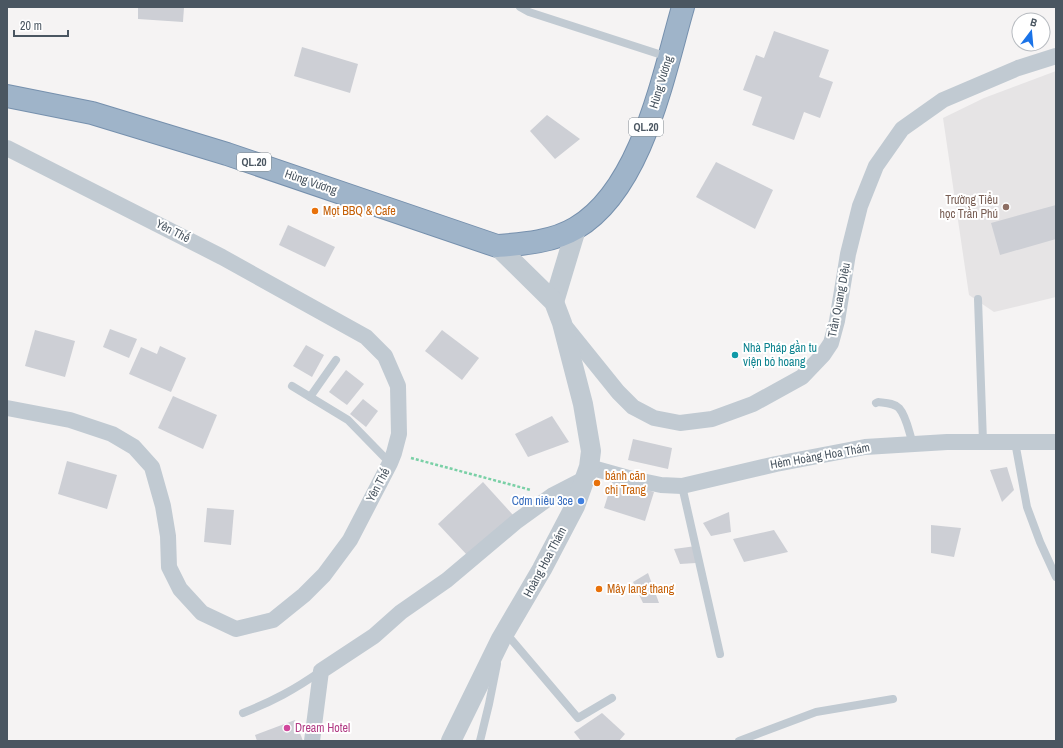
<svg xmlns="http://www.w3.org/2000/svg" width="1063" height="748" viewBox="0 0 1063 748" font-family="'Archivo Narrow',sans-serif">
<rect width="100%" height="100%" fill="#f5f3f3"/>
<!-- education -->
<polygon fill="#e6e4e5" points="1056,71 1056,297 994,312 969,295 943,118 984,98"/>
<!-- building -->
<g fill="#cdcfd5">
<polygon points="138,7 184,7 183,22 138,19"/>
<polygon points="774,31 829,50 819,77 833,82 820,118 804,112 794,140 752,125 762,97 743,90 756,55 764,58"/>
<polygon points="302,47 358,64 350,93 294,76"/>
<polygon points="547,115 580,139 555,159 530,131"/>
<polygon points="716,162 773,190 755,229 696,197"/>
<polygon points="1056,205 1056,239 1000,255 991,223"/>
<polygon points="288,225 335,247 325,267 279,245"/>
<polygon points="110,329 137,339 129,358 103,347"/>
<polygon points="35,330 75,341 65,377 25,366"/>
<polygon points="442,330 479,358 462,380 425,351"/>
<polygon points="306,345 324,355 312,377 293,366"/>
<polygon points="160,346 186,358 171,392 129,374 141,347 157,354"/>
<polygon points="346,370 364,384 347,405 329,392"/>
<polygon points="173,396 217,415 203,449 158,428"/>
<polygon points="363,399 378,411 366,427 350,414"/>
<polygon points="552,416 569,442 528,457 515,434"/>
<polygon points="633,439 672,448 668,469 628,460"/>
<polygon points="67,461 117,475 107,509 58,494"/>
<polygon points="1007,467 1014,490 1002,502 990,470"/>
<polygon points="613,479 654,492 645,521 604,508"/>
<polygon points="483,482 513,515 468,556 438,524"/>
<polygon points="207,508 234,510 231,545 204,542"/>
<polygon points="729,512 731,532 711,536 703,523"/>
<polygon points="931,525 961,528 954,557 931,553"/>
<polygon points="774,530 788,552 744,562 733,539"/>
<polygon points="696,546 696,563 680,564 674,549"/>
<polygon points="648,573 659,603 643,603 633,582"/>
<polygon points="602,713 625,734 619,741 581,741 574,732"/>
<polygon points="295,720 303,741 257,741 255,735"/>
</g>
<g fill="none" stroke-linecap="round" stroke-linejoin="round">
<!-- trunk casing -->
<g stroke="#7690ad" stroke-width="24">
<path id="trunk" d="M7,96l85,17 135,41 270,92c26,-2 56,-4 79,-18 66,-39 87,-152 107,-221"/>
</g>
<!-- path -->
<polyline stroke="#7ad0a6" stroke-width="2.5" stroke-dasharray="3 2" stroke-linecap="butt" points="411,458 531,490"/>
<!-- service -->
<g stroke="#c1cad2" stroke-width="8">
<polyline points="520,7 529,12 668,57"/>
<polyline points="978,299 983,442"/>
<polyline points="292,386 348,420 390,463"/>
<polyline points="310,397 336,360"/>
<path d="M876,403l2,-1c7,1 16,1 21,6 8,9 10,25 14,36"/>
<polyline points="1015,442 1027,507 1040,542 1056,577"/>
<polyline points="682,486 720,654"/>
<polyline points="505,632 578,718 612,698"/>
<path d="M243,713c30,-12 51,-23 78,-42"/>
<polyline points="480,741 489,704 497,664"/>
<polyline points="739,741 816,712 893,699"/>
</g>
<!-- minor -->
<g stroke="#c1cad2" stroke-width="16">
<polyline points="7,148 222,257 366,337 385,356 398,386 399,434 394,453 390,463 350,540 324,575 304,595 273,620 236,629 202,613 180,589 169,567 168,536 163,506 152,467 134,447 112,434 70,420 7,408"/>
<polyline points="564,325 618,392 633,407 654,418 680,423 712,419 753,404 802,377 823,355 831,343 837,321 848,254 860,206 876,166 902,129 943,100 1018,68 1056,56"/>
<polyline points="589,467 632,479 661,485 682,486 776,464 865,447 947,442 1056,442"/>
<polyline points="312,741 321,671 374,636 401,612 447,580 517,521 553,495 586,478"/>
</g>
<!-- tertiary -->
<g stroke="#c1cad2" stroke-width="20">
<polyline points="554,302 576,229"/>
<polyline points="451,741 501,639 542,569 575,506 589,467 591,451 583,404 562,323 554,302 497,246"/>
</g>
<!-- trunk -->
<use href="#trunk" stroke="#9fb4c9" stroke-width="22"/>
</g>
<!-- markers -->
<circle fill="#8d6e63" stroke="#fff" stroke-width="1.5" cx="1006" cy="207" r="4"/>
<g fill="#e8710a" stroke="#fff" stroke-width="1.5">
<circle cx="315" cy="211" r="4"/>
<circle cx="597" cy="483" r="4"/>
<circle cx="599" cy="589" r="4"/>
</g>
<circle fill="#0f9aa8" stroke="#fff" stroke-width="1.5" cx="735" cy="355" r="4"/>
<circle fill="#3f7fe0" stroke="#fff" stroke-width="1.5" cx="581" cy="501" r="4"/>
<circle fill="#d1479c" stroke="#fff" stroke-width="1.5" cx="287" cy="728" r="4"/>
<g text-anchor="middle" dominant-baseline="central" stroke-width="4" stroke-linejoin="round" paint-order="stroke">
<!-- shield labels -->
<g fill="#fff" stroke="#808990" stroke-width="1">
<rect x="629" y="118" width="34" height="18" rx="3"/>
<rect x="237" y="153" width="34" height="18" rx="3"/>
</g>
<g font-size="11" font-weight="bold" fill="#4a5661">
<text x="646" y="127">QL.20</text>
<text x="254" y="162">QL.20</text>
</g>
<!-- street labels -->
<g font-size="12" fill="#4a5661" stroke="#fff">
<text transform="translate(661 82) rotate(-73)">Hùng Vương</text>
<text transform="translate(311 182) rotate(19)">Hùng Vương</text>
<text transform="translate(173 231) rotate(27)">Yên Thế</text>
<text transform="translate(839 300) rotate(-79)">Trần Quang Diệu</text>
<text transform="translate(820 456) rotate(-10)">Hẻm Hoàng Hoa Thám</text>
<text transform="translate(378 485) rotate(-62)">Yên Thế</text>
<text transform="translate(545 562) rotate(-62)">Hoàng Hoa Thám</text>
</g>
<!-- education labels -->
<g font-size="12" fill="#785e54" stroke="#fff" text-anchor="end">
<text x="998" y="200">Trường Tiểu<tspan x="998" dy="14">học Trần Phú</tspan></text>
</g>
<!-- food labels -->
<g font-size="12" fill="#c56008" stroke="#fff" text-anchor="start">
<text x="323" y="211">Mọt BBQ &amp; Cafe</text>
<text x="605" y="476">bánh căn<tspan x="605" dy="14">chị Trang</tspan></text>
<text x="607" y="589">Mây lang thang</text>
</g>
<!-- culture labels -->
<g font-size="12" fill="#0d838f" stroke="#fff" text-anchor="start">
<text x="743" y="348">Nhà Pháp gần tu<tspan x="743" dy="14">viện bỏ hoang</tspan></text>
</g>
<!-- shop labels -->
<g font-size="12" fill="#366cbe" stroke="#fff" text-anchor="end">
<text x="573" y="501">Cơm niêu 3ce</text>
</g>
<!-- hotel labels -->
<g font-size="12" fill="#b23c85" stroke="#fff" text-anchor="start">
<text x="295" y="728">Dream Hotel</text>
</g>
</g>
<!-- border -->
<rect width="1063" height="748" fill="none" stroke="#4a5661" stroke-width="16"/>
<!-- north arrow -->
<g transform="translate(1031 32) rotate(16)"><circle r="19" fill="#ffffff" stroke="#b7bbc0"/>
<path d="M0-3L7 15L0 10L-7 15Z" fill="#1a73e8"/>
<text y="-6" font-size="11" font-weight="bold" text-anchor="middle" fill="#4a5661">B</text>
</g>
<!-- scale -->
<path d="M14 30v6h54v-6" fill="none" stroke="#4a5661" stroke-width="2"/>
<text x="20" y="30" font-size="12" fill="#4a5661" stroke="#ffffff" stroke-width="3" paint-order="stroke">20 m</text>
</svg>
